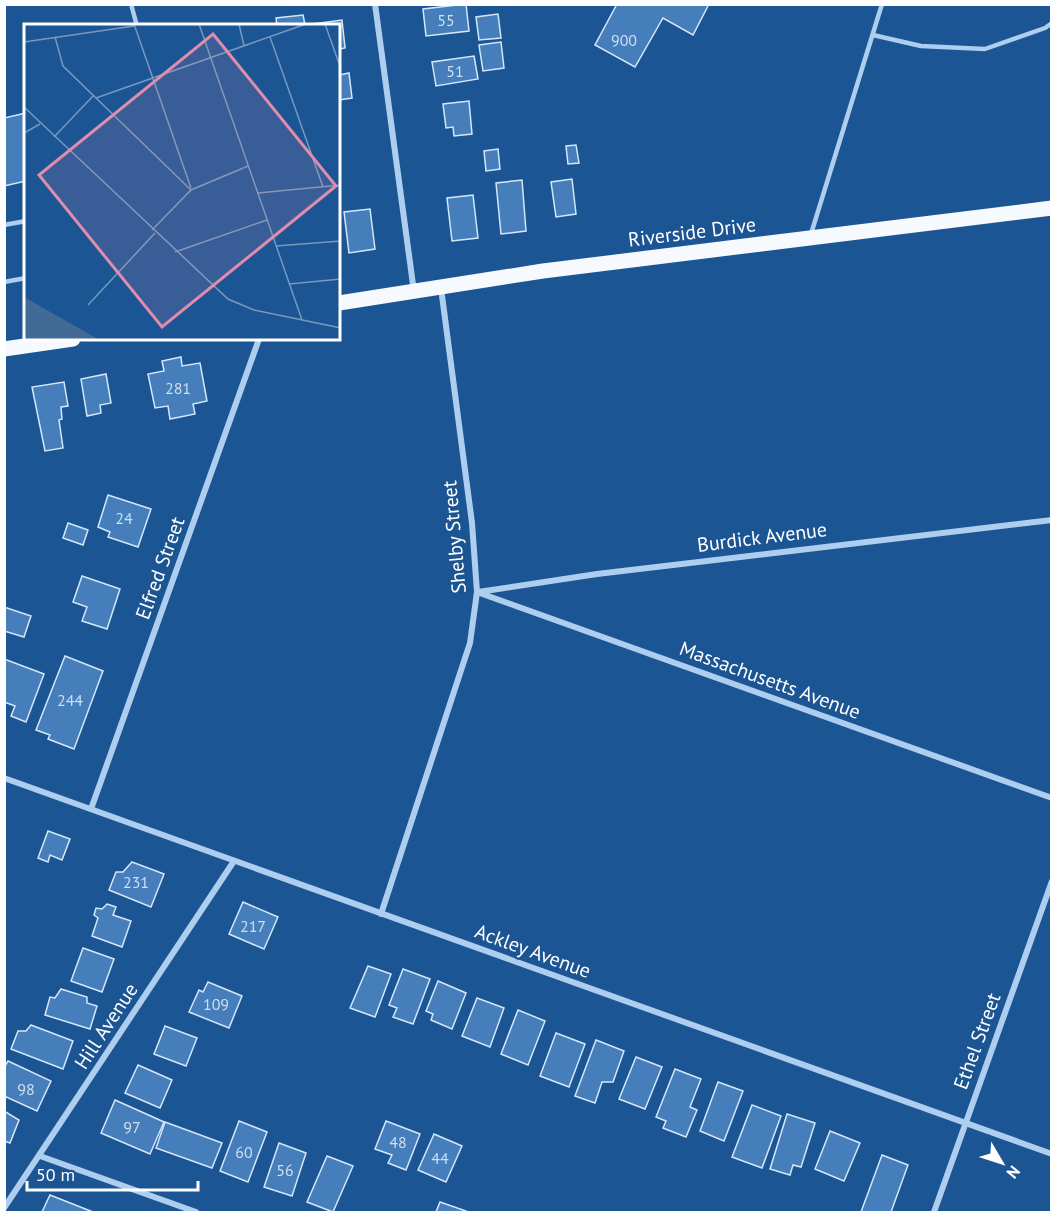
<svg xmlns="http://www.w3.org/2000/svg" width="1056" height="1217" viewBox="0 0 1056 1217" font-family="'PT Sans',sans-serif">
<rect width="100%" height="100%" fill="#1c5593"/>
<!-- building -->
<g fill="#457eba" stroke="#d4e7fa" stroke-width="1.5">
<polygon points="466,4 469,31 426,36 423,9"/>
<polygon points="617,4 709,4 693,35 663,18 635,67 595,45"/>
<polygon points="498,14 501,38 479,40 476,17"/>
<polygon points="303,15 305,25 342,20 345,48 339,49 339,26 277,26 276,18"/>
<polygon points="501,42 504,68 483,71 479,45"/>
<polygon points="474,56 478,79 436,86 432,62"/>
<polygon points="349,73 352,98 339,100 339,75"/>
<polygon points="469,101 472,134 454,136 453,127 446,128 443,104"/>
<polygon points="26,113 26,181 4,186 4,118"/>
<polygon points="576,145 579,163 568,164 566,146"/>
<polygon points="498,149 500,169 486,171 484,151"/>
<polygon points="572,179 576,214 556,217 551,182"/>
<polygon points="522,180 526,231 501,234 496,183"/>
<polygon points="473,195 478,238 452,241 447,198"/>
<polygon points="370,209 375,249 349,253 344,212"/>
<polygon points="181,357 182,366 200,363 207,401 193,404 195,414 170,419 168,406 155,408 148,374 164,371 162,361"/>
<polygon points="106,374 111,403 100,405 101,413 87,416 81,379"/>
<polygon points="64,382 68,406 61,407 62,419 59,420 63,448 45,451 32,387"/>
<polygon points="108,495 151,509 138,547 108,537 110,532 98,527"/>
<polygon points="68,523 88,530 83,545 63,538"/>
<polygon points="82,576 120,589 107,629 82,621 87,607 73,602"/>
<polygon points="4,607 31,616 24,637 4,631"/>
<polygon points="65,656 103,671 74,749 48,739 50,735 36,730"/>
<polygon points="4,659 44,674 26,722 11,716 15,706 4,702"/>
<polygon points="48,831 70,839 62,860 50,855 48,862 38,858"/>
<polygon points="132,862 164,874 151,907 109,890 116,872 123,872"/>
<polygon points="243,902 278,917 264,949 229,934"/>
<polygon points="107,904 116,907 113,915 131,921 122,947 92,936 98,918 94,915 96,908 102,909"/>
<polygon points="83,948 114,959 102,992 71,981"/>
<polygon points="368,966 391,974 375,1017 350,1008"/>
<polygon points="403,969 430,979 413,1024 393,1017 397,1008 389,1005"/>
<polygon points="438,981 466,993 452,1029 431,1020 433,1014 426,1011"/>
<polygon points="208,982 242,996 229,1028 189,1012 199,990 203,992"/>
<polygon points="61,989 87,997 87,1003 97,1006 90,1029 45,1015 50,997 55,998"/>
<polygon points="477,998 504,1008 490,1047 462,1036"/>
<polygon points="518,1010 545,1021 528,1065 501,1054"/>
<polygon points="31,1025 73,1041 63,1069 11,1049 18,1031 26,1031"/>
<polygon points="165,1026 197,1038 186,1066 154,1054"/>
<polygon points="556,1033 585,1044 569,1087 540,1076"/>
<polygon points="596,1040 624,1051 613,1082 602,1082 595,1103 575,1096"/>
<polygon points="636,1057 662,1067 645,1109 619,1099"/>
<polygon points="8,1061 51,1081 37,1111 4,1096 4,1068"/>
<polygon points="138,1065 172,1080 160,1108 125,1093"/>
<polygon points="675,1069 701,1079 690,1107 697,1110 686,1137 663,1128 666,1121 656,1117"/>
<polygon points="718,1082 743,1091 724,1141 700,1131"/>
<polygon points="115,1100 164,1122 150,1154 101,1133"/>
<polygon points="752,1105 781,1116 762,1168 732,1157"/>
<polygon points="4,1111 19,1120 10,1143 4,1141"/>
<polygon points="787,1114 815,1123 801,1167 793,1165 790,1175 770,1169"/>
<polygon points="239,1121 267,1132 248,1182 220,1171"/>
<polygon points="386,1121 420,1134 406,1170 388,1163 392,1155 375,1149"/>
<polygon points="165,1122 222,1143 212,1168 156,1148"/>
<polygon points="830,1131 860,1143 844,1181 815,1169"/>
<polygon points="434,1134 462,1146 446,1182 418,1170"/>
<polygon points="279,1143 306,1153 292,1196 264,1187"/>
<polygon points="882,1155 908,1165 891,1212 861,1212"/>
<polygon points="327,1156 353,1166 333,1212 307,1202"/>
<polygon points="50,1195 93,1212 42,1212"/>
<polygon points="440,1202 466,1211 466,1212 436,1212"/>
</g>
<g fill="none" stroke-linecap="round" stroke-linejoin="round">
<!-- service -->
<g stroke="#aeceef" stroke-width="4.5">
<polyline points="131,4 137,26"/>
<polyline points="873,35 921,46 985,49 1045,28 1052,23"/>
<polyline points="4,225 26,221"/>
<polyline points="811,234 882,4"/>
<polyline points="4,282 26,278"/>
</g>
<!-- minor -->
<g stroke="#aeceef" stroke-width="6">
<polyline points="375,4 414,292"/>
<polyline points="477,592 1052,798"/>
<polyline points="478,592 597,574 1052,520"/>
<polyline points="4,778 1052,1154"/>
<polyline points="91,809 259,339"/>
<polyline points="381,914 470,643 477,592 472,523 441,288"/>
<polyline points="40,1156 196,1212"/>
<polyline points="4,1208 234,861"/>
<polyline points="934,1212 1052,881"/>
</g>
<!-- primary -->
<g stroke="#f6faff" stroke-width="15">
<polyline points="339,303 543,271 1052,208"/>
<polyline points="4,349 73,339"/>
</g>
</g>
<g text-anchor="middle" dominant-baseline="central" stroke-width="4.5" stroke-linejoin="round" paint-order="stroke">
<!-- number labels -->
<g font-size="16" fill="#d0dfee">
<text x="446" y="20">55</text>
<text x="624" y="40">900</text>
<text x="455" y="71">51</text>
<text x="178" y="388">281</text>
<text x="124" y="518">24</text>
<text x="70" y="700">244</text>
<text x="136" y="882">231</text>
<text x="253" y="926">217</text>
<text x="216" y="1004">109</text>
<text x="26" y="1089">98</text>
<text x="132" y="1127">97</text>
<text x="398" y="1142">48</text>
<text x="244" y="1152">60</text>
<text x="440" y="1158">44</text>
<text x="285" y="1170">56</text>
</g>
<!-- street labels -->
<g font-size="20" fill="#fff" stroke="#1c5593">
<text transform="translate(692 232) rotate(-7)">Riverside Drive</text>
<text transform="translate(454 537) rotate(-95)">Shelby Street</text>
<text transform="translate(762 537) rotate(-7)">Burdick Avenue</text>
<text transform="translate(160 568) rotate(-70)">Elfred Street</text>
<text transform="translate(770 680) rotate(20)">Massachusetts Avenue</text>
<text transform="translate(533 951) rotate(20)">Ackley Avenue</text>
<text transform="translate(106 1026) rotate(-57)">Hill Avenue</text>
<text transform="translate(977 1041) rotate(-70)">Ethel Street</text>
</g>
</g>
<!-- overview -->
<g transform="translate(24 24)">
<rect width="316" height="316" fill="#1c5593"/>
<path d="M0,273l42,24 34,19h-76z" fill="#426a97"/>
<path fill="none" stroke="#7799be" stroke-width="1.5" d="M110,0l57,164M175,0l103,296M215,0l5,22M301,0l16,45M31,13l8,29 128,124M246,13l53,150M0,18l110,-16M72,74l210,-74M0,83l204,192 26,11 87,18M0,109l16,-9M30,113l39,-41M234,169l83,-8M128,206l39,-40 57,-24M252,222l65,-5M151,228l92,-32M265,260l52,-5M64,281l67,-72"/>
<path fill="#e08cad" fill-opacity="0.15" stroke="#e08cad" stroke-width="3" d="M189,10l123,152 -174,141 -123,-152z"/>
<rect width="316" height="316" fill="none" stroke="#fff" stroke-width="3"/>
</g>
<!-- border -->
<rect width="1056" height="1217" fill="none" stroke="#ffffff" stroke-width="12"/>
<!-- north arrow -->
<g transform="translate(1002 1163) rotate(129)" stroke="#1c5593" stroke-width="4.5" paint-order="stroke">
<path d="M0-4.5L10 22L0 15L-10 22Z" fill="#ffffff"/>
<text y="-9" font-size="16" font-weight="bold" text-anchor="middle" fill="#ffffff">N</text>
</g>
<!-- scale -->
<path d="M27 1181v9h171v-9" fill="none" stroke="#ffffff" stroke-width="3"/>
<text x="36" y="1181" font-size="18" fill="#ffffff" stroke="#1c5593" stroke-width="4.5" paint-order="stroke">50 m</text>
</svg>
